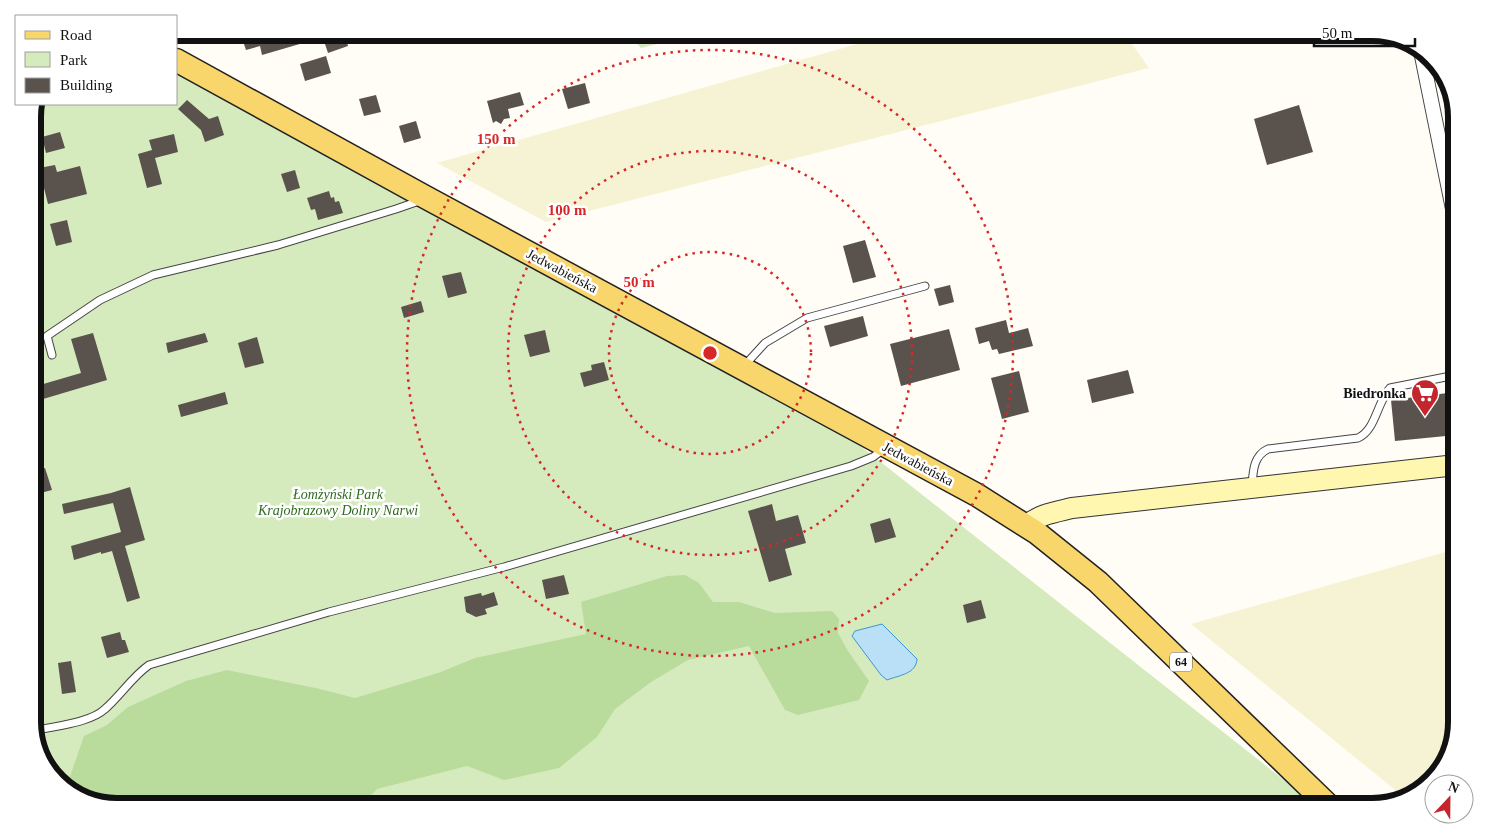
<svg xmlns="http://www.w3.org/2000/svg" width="1489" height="839" viewBox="0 0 1489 839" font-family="'Times New Roman',serif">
<rect width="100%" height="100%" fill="#fffdf5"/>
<!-- farmland -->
<g fill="#f6f3d4">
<polygon points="1125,34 1149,68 546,222 437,163 889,35"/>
<polygon points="1456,549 1456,722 1445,764 1415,795 1405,798 1191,624"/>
</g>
<!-- green -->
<g fill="#d5ebbd">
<polygon points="630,36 688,36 641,48"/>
<polygon points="176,58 849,437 1298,791 1315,806 117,806 75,795 44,765 33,727 33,112 36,104 176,104"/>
<polygon points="1437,66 1445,74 1456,112 1456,145"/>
</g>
<!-- forest -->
<polygon fill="#b9dc9c" points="685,575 699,583 713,602 739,602 775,613 832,611 839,619 838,633 848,651 869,681 859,700 798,715 785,710 749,646 688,660 651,682 615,709 597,737 559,768 504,780 467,766 377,789 361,806 117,806 75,795 65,785 67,785 84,736 107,725 128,707 186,681 227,670 320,689 355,698 438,673 475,658 586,634 581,602 667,576"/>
<!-- water -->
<path fill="#b9e0f7" stroke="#3f96cf" d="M882,624l35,35c-1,15 -17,16 -30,21l-6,-5 -29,-39 3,-5z"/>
<!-- building -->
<g fill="#5a524d">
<polygon points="242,38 310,38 310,41 262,55 260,46 246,50"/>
<polygon points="323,38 346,38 348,46 328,53"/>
<polygon points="326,56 331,73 305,81 300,64"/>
<polygon points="585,83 590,103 568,109 562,89"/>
<polygon points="520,92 524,105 508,109 510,118 504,119 501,124 496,121 493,123 487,101"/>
<polygon points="376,95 381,112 364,116 359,99"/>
<polygon points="187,100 209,119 218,116 224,135 205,142 201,130 178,109"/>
<polygon points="1299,105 1313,152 1267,165 1254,119"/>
<polygon points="416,121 421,138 404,143 399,126"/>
<polygon points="60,132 65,148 46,153 42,137"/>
<polygon points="174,134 178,152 155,158 162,184 147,188 138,154 152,150 149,140"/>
<polygon points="55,165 57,172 80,166 87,194 48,204 39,168"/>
<polygon points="295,170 300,188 287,192 281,174"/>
<polygon points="329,191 331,198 334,197 335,202 339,201 343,213 318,220 315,209 311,210 307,198"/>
<polygon points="67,220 72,242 56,246 50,224"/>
<polygon points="865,240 876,277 853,283 843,246"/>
<polygon points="461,272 467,293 448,298 442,276"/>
<polygon points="950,285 954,302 939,306 934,289"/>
<polygon points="421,301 424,312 404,318 401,307"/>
<polygon points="863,316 868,336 830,347 824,326"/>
<polygon points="1006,320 1009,333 1028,328 1033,346 999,354 997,349 992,350 989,341 979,344 975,328"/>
<polygon points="949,329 960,370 901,386 890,344"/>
<polygon points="545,330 550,352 530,357 524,335"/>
<polygon points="93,333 107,380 33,402 33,387 81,373 71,339"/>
<polygon points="205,333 208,342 168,353 166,343"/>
<polygon points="42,335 44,347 33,349 33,337"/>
<polygon points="257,337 264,363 245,368 238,343"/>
<polygon points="604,362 609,380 584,387 580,373 592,370 591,365"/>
<polygon points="1128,370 1134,393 1092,403 1087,380"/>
<polygon points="1019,371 1029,412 1002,419 991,378"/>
<polygon points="225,392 228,404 181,417 178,405"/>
<polygon points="1456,392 1456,435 1395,441 1391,400"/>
<polygon points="45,468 52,490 33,495 33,471"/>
<polygon points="130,487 145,540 125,546 140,598 127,602 112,551 101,554 101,552 74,560 71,546 121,532 113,503 64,514 62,504 111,493"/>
<polygon points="772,504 776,521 798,515 806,543 785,549 792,575 769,582 748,511"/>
<polygon points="890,518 896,537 875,543 870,524"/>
<polygon points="564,575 569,594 546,599 542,580"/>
<polygon points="494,592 498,605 485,609 487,614 476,617 466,612 464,597 481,593 482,596"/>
<polygon points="981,600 986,618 967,623 963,605"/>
<polygon points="120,632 122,640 125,640 129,652 107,658 101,637"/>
<polygon points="71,661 76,692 62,694 58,663"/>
</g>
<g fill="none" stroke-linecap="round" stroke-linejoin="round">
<!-- lane casing -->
<g stroke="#444" stroke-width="9">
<g id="lane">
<polyline points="52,355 47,336 100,300 153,275 278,245 396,209 422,200"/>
<polyline points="744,366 765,343 807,318 925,286"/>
<path d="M1252,487c1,-15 1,-31 16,-38l90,-11c18,-8 19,-36 32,-50l66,-13"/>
<path d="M34,731c20,-5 56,-8 71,-22 16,-14 27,-32 44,-44l180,-53 175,-45 347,-101 22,-9 11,-8"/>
</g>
</g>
<!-- street casing -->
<g stroke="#444" stroke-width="16">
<polyline id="street" points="1421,51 1456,224"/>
</g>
<!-- secondary casing -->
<g stroke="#333" stroke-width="22">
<path id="secondary" d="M1027,525c13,-11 29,-13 45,-17l384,-43"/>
</g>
<!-- primary casing -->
<g stroke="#222" stroke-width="25">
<polyline id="primary" points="176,60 427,198 977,495 1037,533 1098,582 1329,806"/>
</g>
<!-- lane -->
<use href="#lane" stroke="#fff" stroke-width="7"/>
<!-- street -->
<use href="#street" stroke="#fff" stroke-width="14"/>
<!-- secondary -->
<use href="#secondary" stroke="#fff6b0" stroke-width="20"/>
<!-- primary -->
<use href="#primary" stroke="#f9d66b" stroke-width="22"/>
</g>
<!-- distance rings -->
<g fill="none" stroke="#d62828" stroke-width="2.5" stroke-dasharray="2.5 5">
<circle cx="710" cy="353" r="101"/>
<circle cx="710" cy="353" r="202"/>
<circle cx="710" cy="353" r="303"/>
</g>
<!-- icons -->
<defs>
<g id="supermarket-pin" transform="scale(1.4375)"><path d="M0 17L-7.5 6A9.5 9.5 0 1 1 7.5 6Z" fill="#c4262e" stroke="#fff"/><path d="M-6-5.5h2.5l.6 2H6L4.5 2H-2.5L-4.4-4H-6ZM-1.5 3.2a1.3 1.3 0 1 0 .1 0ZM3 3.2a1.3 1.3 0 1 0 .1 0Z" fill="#fff"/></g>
</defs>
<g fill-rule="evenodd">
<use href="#supermarket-pin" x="1425" y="393"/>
</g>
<g text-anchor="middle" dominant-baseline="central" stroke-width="5" stroke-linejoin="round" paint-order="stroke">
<!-- shield labels -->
<rect fill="#fff" stroke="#585858" stroke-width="1" x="1170" y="652.5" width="22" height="19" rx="4"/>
<g font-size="12" font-weight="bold" fill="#111">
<text x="1181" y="662">64</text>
</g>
<!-- street labels -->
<g font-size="14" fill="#111" stroke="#fff">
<text transform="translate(562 271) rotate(28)">Jedwabieńska</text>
<text transform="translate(918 464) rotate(28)">Jedwabieńska</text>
</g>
<!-- poi labels -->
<g font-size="14" font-weight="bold" fill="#111" stroke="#fff" text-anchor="end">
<text x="1406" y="393">Biedronka</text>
</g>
<!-- park labels -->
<g font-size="14" font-style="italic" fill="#2f6b1f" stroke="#fff">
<text x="338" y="494">Łomżyński Park<tspan x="338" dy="16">Krajobrazowy Doliny Narwi</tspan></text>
</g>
</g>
<!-- crop -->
<path d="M0 0H1489V839H0ZM117 41H1372A76 76 0 0 1 1448 117V722A76 76 0 0 1 1372 798H117A76 76 0 0 1 41 722V117A76 76 0 0 1 117 41Z" fill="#fff" fill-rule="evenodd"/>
<path fill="none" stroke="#111" stroke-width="6" d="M117 41H1372A76 76 0 0 1 1448 117V722A76 76 0 0 1 1372 798H117A76 76 0 0 1 41 722V117A76 76 0 0 1 117 41Z"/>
<circle cx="710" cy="353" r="8" fill="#d62828" stroke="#fff" stroke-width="2.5"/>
<g font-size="15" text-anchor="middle" font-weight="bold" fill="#d62828" stroke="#fff" stroke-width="5" stroke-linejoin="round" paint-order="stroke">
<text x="496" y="144">150 m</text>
<text x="567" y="215">100 m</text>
<text x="639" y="287">50 m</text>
</g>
<!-- legend -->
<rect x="15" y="15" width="162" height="90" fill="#ffffff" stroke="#a0a0a0"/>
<rect x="25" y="31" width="25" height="8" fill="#f9d66b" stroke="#a0a0a0"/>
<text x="60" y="40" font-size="15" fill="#111111">Road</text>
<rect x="25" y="52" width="25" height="15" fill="#d5ebbd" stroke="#a0a0a0"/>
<text x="60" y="65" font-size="15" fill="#111111">Park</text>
<rect x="25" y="78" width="25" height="15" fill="#5a524d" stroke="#a0a0a0"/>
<text x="60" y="90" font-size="15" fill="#111111">Building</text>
<!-- north arrow -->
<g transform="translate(1449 799) rotate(22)"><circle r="24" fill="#ffffff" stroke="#a0a0a0"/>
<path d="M0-4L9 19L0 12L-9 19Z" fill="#c4262e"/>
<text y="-8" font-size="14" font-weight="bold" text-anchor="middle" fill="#111111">N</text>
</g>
<!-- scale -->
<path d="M1314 38v8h101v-8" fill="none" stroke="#111111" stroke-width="2.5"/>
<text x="1322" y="38" font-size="15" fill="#111111" stroke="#ffffff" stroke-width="4" paint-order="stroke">50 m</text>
</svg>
